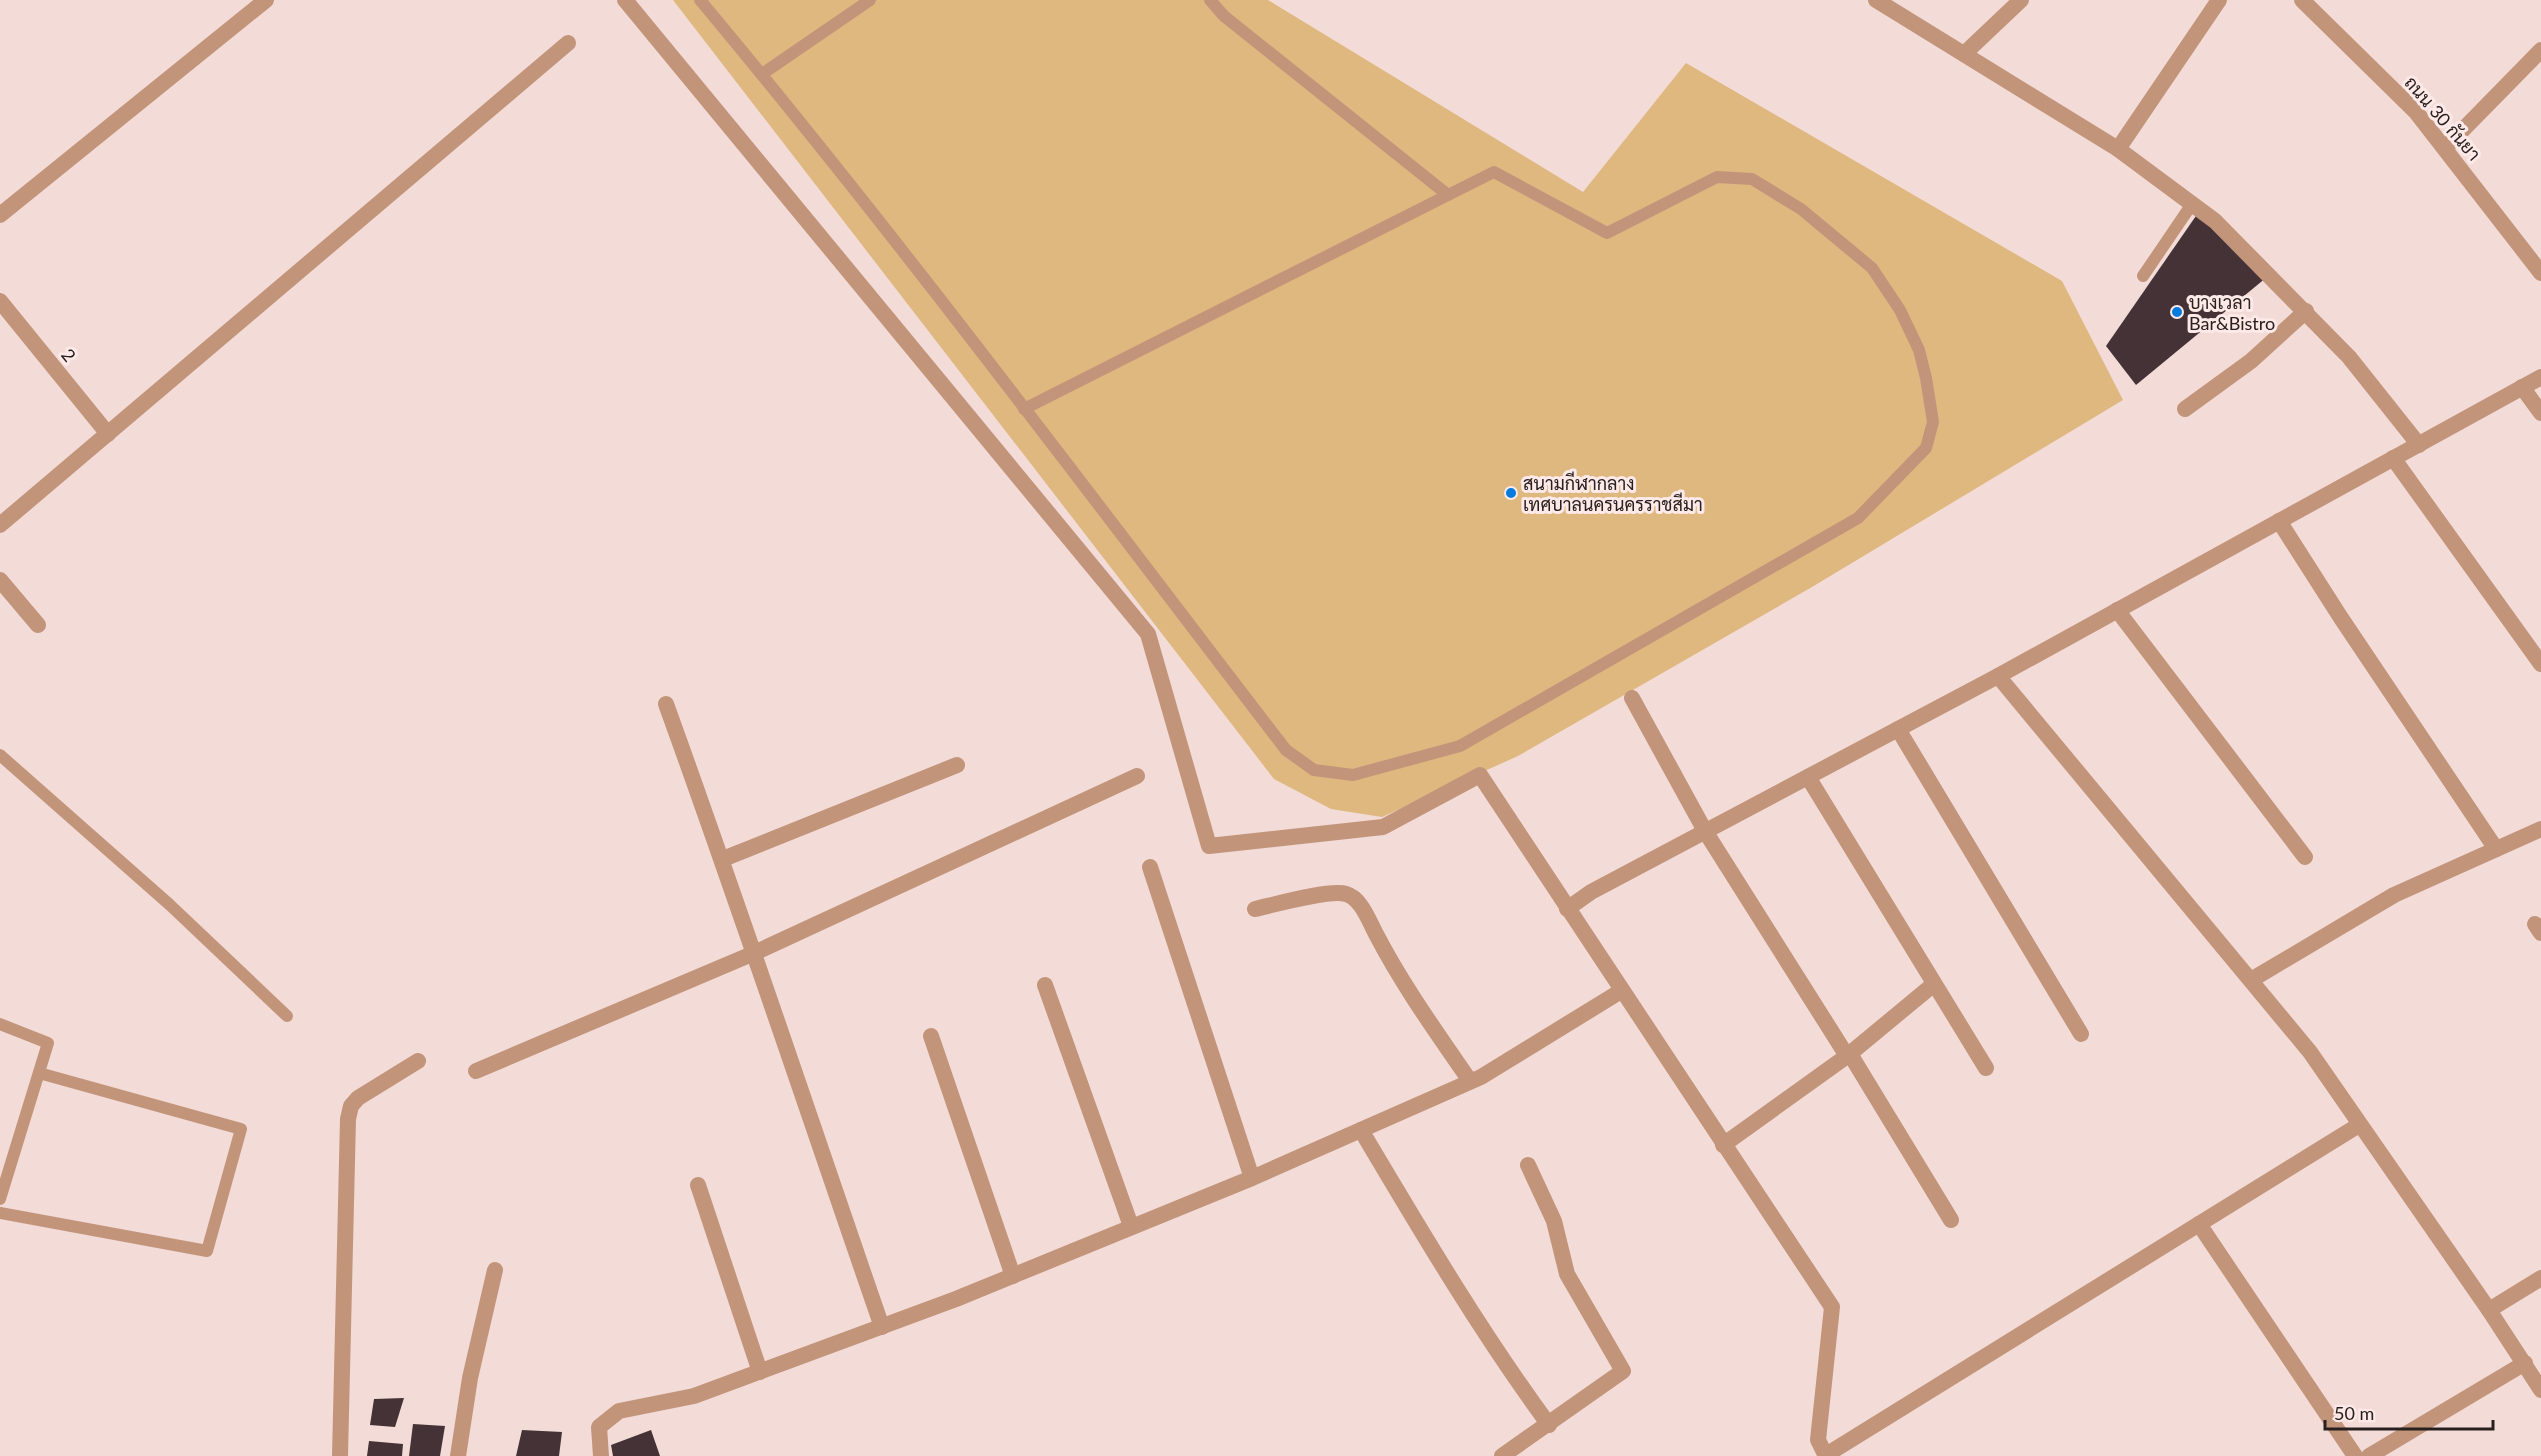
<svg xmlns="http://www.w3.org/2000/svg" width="2541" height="1456" viewBox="0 0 2541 1456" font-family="Lato,Sarabun,sans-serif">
<rect width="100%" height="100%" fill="#f3dbd8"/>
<!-- green -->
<polygon fill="#deb87f" points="673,0 1268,0 1583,192 1686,63 2062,281 2123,400 1812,587 1518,756 1382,817 1331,809 1274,779"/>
<!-- building -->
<g fill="#443237">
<polygon points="2198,213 2267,277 2136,385 2106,346"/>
<polygon points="404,1398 395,1427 370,1425 374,1399"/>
<polygon points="413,1424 445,1426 440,1456 409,1456"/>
<polygon points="522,1430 562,1432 559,1456 516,1456"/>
<polygon points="651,1430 660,1456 613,1456 611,1445"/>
<polygon points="369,1441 403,1444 402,1456 367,1456"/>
</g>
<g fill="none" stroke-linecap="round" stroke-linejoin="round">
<!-- service -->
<g stroke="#c2957b" stroke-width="12">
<path d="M700,0c203,243 393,499 586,750l28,20 39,5 107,-29 398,-228 68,-70 7,-26 -7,-44 -7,-28 -19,-40 -28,-42 -71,-59 -49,-30 -35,-2 -110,56 -113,-61 -46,23"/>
<polyline points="762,74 870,0"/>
<polyline points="2143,276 2192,204"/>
<polyline points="1024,409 1448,195 1224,16 1210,0"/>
<polyline points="0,755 170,905 287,1016"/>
<polyline points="0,1024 48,1043 0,1199"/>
<polyline points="0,1213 207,1251 241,1129 39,1073"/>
</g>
<!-- minor -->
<g stroke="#c2957b" stroke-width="16">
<polyline points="625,0 1148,634 1209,846 1383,827 1480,775 1832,1307 1818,1440 1826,1456"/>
<polyline points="1876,0 2118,149 2215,221 2349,357 2419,445"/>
<polyline points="2302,0 2416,112 2541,273"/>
<polyline points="1964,54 2021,0"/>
<polyline points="2446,147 2541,50"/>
<polyline points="2118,149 2219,0"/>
<polyline points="0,215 266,0"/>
<polyline points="0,301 108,434"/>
<polyline points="2541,377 1998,676 2310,1052 2489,1310 2541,1390"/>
<polyline points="2522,387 2541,413"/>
<polyline points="2185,409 2251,361 2306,311"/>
<polyline points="2393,458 2541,664"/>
<polyline points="2279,521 2341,618 2496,849"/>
<polyline points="0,525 568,43"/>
<polyline points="0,580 38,625"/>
<polyline points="2117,610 2305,857"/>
<polyline points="1632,698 1705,831 1847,1056"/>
<path d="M666,704c75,207 144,415 216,623"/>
<polyline points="1898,729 2081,1034"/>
<polyline points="1808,777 1986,1068"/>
<polyline points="723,859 957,765"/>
<polyline points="1150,867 1252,1178"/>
<path d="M1255,909c18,-4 75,-20 91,-15 15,4 23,27 30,40 27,52 61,99 94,147"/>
<polyline points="1567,909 1591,892 1998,676"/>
<polyline points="2535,924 2541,933"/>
<polyline points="2251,980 2394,895 2541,829"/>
<polyline points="1045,985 1131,1226"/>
<polyline points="931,1036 1013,1276"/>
<polyline points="1850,1054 1951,1220"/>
<polyline points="476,1071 752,954 1137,776"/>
<path d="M1361,1130c60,101 119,201 188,295"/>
<polyline points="1723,1145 1847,1056 1934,984"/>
<polyline points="698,1185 760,1372"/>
<polyline points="2199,1224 2355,1456"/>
<polyline points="2489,1310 2541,1278"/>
<polyline points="1826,1455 2359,1125"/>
<polyline points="340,1456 348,1119 351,1106 358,1098 418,1061"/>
<polyline points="458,1456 470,1378 495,1270"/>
<polyline points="601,1456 599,1427 619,1411 694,1396 956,1299 1252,1178 1481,1077 1621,991"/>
<polyline points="1502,1456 1623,1371 1567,1274 1554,1221 1528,1165"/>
<polyline points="2369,1456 2525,1363"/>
</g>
</g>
<!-- markers -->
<g fill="#027be1" stroke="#fde9e7" stroke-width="2">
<circle cx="2177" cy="312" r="6"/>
<circle cx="1511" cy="493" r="6"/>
</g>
<g text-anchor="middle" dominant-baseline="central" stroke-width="6" stroke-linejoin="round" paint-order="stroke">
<!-- street labels -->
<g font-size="18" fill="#28201f" stroke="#fde9e7">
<text transform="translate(2443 118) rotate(49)">ถนน 30 กันยา</text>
<text transform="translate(69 355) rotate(51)">2</text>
</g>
<!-- poi labels -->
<g font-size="18" fill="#28201f" stroke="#fde9e7" text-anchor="start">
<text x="2189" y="302">บางเวลา<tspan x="2189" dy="21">Bar&amp;Bistro</tspan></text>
<text x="1523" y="483">สนามกีฬากลาง<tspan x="1523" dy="21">เทศบาลนครนครราชสีมา</tspan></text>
</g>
</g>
<!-- scale -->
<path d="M2325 1420v9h168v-9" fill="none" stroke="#28201f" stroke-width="3"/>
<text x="2334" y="1420" font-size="18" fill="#28201f" stroke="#fde9e7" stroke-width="4.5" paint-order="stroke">50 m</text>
</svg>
